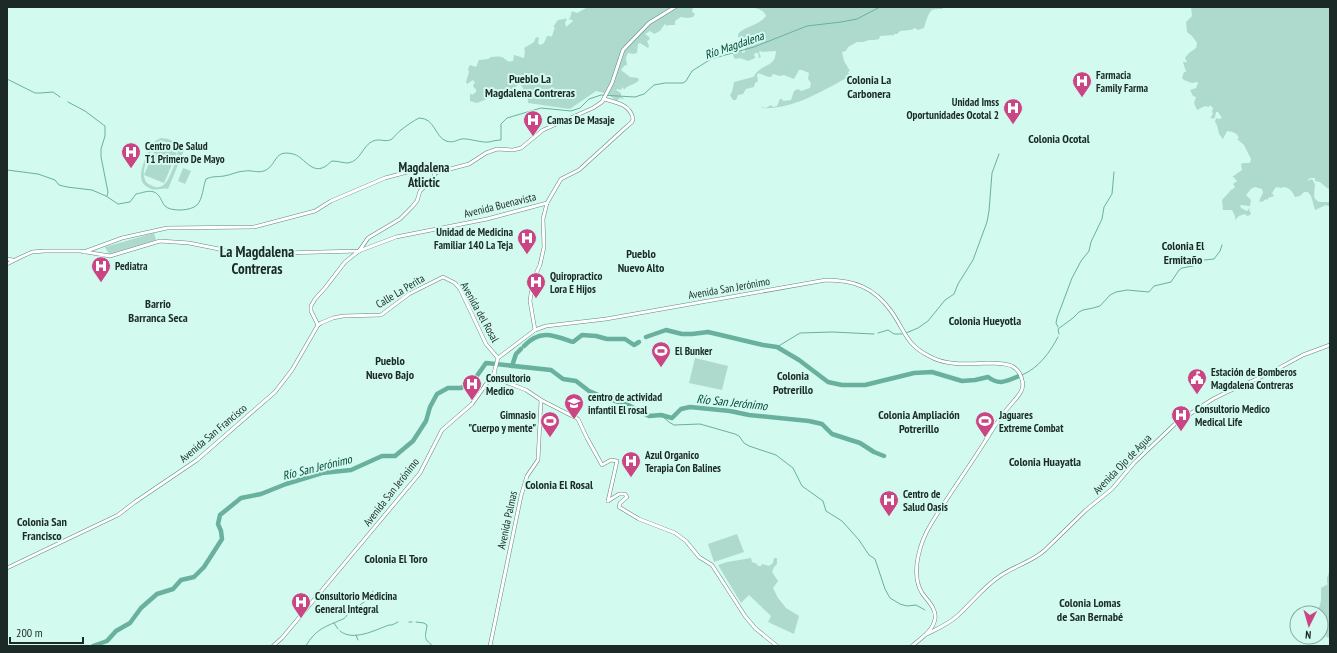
<svg xmlns="http://www.w3.org/2000/svg" width="1337" height="653" viewBox="0 0 1337 653" font-family="'PT Sans Narrow',sans-serif">
<rect width="100%" height="100%" fill="#d2faee"/>
<!-- green -->
<g fill="#aedacd" fill-rule="evenodd">
<path d="M588,7h105l-1,5 3,2 -2,3 -5,1 -7,-1 -6,4v4h-6l-2,1 -2,-2 -5,7 -6,3 -4,-3 -5,3 4,3 1,2 -3,2 2,5 -1,2 -8,-5 -2,1 -1,9 -4,1 -5,-1 -2,5 1,7 -3,1 -3,4 9,7 8,1 1,2c-3,5 -11,4 -15,10l-1,-3 -2,3 -4,-1 -1,1 5,3v4l3,1 -1,1 -3,-1 -2,2h-3l-7,-6 -12,-3 -26,18 -42,-6v-6l-10,-17 -1,6 -3,2 -37,15 -7,-2v-8l2,2 4,-3v-3l-2,-1 -1,-3 2,-2 -2,-3 -6,4 -1,-2 3,-10 -1,-3 2,-4 6,2 3,-7 9,-1 3,-2c3,0 7,-1 10,0 5,1 5,6 12,4l1,-6 10,3 1,-7 -1,-3 10,-6 2,-5 3,1 -1,5 2,2 4,-2 3,-7h4l-2,2 3,-2 3,-9h-2l5,-7 6,-1 1,-1 2,2 -2,2 1,5c3,-2 4,-4 7,-6l-1,-1 -4,-1 2,-1 2,-7 5,2z"/>
<path d="M747,7h197l-2,2c-3,0 -8,0 -10,1 -3,1 -7,14 -8,18l-6,2 -3,-2 -4,2 -11,1 -3,3h-3v2l-1,-1 -13,1 -1,3 -5,1h-5l-6,2h-6l-9,5 -2,4 -4,1 2,9 6,10 -2,1 2,4c-26,14 -57,34 -88,32v-1l4,1 5,-3 2,2 4,-1 3,-7h2l1,2 8,-1 3,-9 4,-2 3,2 9,-3 1,-5 -3,-4 1,-6 -7,-3h-3l-5,9 -10,-4 -4,1 -7,-2 -2,3c-6,0 -9,-4 -14,-3l1,7 -3,2 -1,4 -8,2 -3,5 -5,1 -2,5h-3l-3,-5 2,-3 2,-10 19,-5c2,-1 2,-4 4,-5 9,-9 18,-5 19,-21l-14,1 -2,-1 -1,1 2,5 -2,1 -1,-5h-3l-1,3h1v2l-7,3 -8,-3 -4,1 -2,-1 -1,-4 -3,-2v-6l2,-2 2,3 7,1 1,5 3,-1v-4l-1,-2 -2,1 -1,-8 -3,-2v-3c7,-8 22,-9 28,-18 -3,-8 -12,-8 -19,-9z"/>
<path d="M1191,7h139v182l-3,-1 -7,-6 -5,-1v-3h-5l-3,3 5,-2 3,5 -1,13 2,3 3,2h10l1,5 -4,-2 -11,5 -4,-14 -3,-4h-4l-4,4 -5,1c-3,-6 -5,-9 -11,-10l-3,1 -5,-1 -4,6 2,3 -6,2v2l-2,-1 -4,3 -3,-1 4,-8 -1,-4 -7,-2 -4,2 -5,6 5,5 -1,6 -10,-1 1,3 6,3 3,-4 -1,3 2,3 -1,2 -3,1 -2,-2 -6,2 -4,4v-4l-3,-6h-9l-1,-10 9,-10 2,-1 2,-2 -2,-3 4,-3v-1h-2v-2l-3,-1 10,-7 -1,-6 2,-1h7l1,-4 -7,-14 -7,-6 2,-1c-3,-7 -8,-6 -12,-7l-4,8 -4,-5 -2,-9 -2,-3 1,-4 3,1 3,-1 -4,-6h-2l-1,5 -2,2 -3,-2 2,-1 1,-3 -1,-1 1,-4 -3,-3 -1,2 -4,-1 -8,4 -3,-7 2,-6 -3,-1 -3,-6 6,-2 2,-5 -1,-1 -5,1 -8,-3 -2,-2 2,-6h2l-3,-10h4l-2,-4 4,-5 7,-5 1,-5 -5,-7 -5,-4 -1,-10 6,-6z"/>
<path d="M161,138c10,1 16,3 19,13l2,-4 3,1 -17,41c-6,-2 -12,3 -19,-1 -14,-7 -6,-23 -2,-34 2,-4 4,-10 8,-13 2,-1 4,-2 6,-3zM162,141l9,2c3,2 5,4 6,7 2,6 -1,12 -4,18 -5,13 -10,26 -26,15 -8,-11 1,-24 6,-36l2,-3z"/>
<polygon points="157,144 177,153 164,183 144,175"/>
<polygon points="187,155 198,160 195,165 184,161"/>
<polygon points="183,168 191,171 185,184 178,181"/>
<polygon points="154,233 156,240 109,254 105,247"/>
<polygon points="695,358 728,366 722,390 689,383"/>
<polygon points="737,534 744,552 714,562 708,544"/>
<polygon points="751,558 752,562 757,564 758,566 761,566 762,564 769,566 773,563 774,558 777,558 777,564 774,567 772,572 778,581 773,588 778,598 786,608 799,616 794,634 768,622 771,616 749,595 741,603 718,565 727,562"/>
<path d="M1330,570v68l-4,-1 1,-3 -6,-3v-18h-7c9,-6 7,-17 7,-25l7,-4 -1,-1v-5z"/>
</g>
<g fill="none" stroke-linecap="round" stroke-linejoin="round">
<!-- stream -->
<g stroke="#69b19e" stroke-width="1">
<polyline points="7,79 35,93 40,93 53,92 60,97"/>
<polyline points="68,102 85,111 105,126 105,136 101,149 101,157 108,192 107,196"/>
<path d="M7,170l31,4 17,6 4,5 8,2 25,3 14,6 12,8 12,-2 6,-8c6,-1 12,-4 18,-2 7,3 7,10 11,14 6,6 26,5 32,-1 6,-6 6,-19 9,-26 6,-3 12,-2 18,-3 7,-1 14,-5 21,-5 7,-1 12,2 19,0 14,-6 9,-22 29,-17 10,2 17,18 29,14 4,-1 7,-5 10,-7 6,0 11,2 16,2 13,-2 14,-17 25,-22 7,-3 13,2 19,-2 3,-3 5,-6 9,-9 5,-4 12,-9 18,-12 16,0 16,19 27,23 7,2 9,0 15,-2 8,-1 20,4 28,3 4,-1 8,-2 12,-2v-16l6,-6 34,-10 30,3 9,-3 9,-9 12,-4 34,2 9,-3 10,-9 11,-2h18l3,-2 6,-10 19,-12 43,-12 53,-21 34,-4 16,-3 23,-12"/>
<polyline points="1058,327 1056,323 1057,318 1072,278 1081,261 1089,251 1091,242 1102,219 1104,207 1112,194 1114,172"/>
<polyline points="878,333 888,330 894,334 902,334"/>
<polyline points="906,333 918,328 928,321 945,300 954,294 958,284 973,260 987,222 989,211 992,173 999,154"/>
<polyline points="1059,334 1058,329 1073,318 1079,312 1083,310 1093,308 1100,306 1110,295 1116,292 1127,290 1149,292 1154,286 1171,282 1179,270 1182,268 1193,266 1204,260 1214,259 1220,251 1222,245"/>
<polyline points="777,347 800,333 832,332 874,334"/>
<path d="M1022,375c17,-7 28,-23 36,-38"/>
<polyline points="661,415 669,422 674,425 700,424 735,434 739,436 744,443 749,446 776,455 793,468 802,486 823,501 826,511 842,521 859,540 869,555 875,559 885,589 890,598 900,604 907,606 916,605 925,610"/>
<polyline points="409,622 412,622"/>
<path d="M416,622l8,1 3,2c-1,11 -5,13 6,21"/>
<polyline points="334,623 338,629"/>
<path d="M340,631c13,11 35,-1 49,-6h3l6,-3"/>
<polyline points="356,635 358,640"/>
<path d="M306,646c9,-17 21,-20 37,-27 4,-2 4,-5 6,-7 3,-3 8,-4 11,-7 6,-4 10,-8 13,-14"/>
<polyline points="357,646 358,646"/>
</g>
<!-- river -->
<g stroke="#69b19e" stroke-width="4.5">
<path d="M646,337l20,-7 16,4h10l16,-2 55,13 14,2 22,13 29,22 14,3h23l49,-12 18,-1 30,9 13,-1 13,-3c12,9 18,4 31,-1"/>
<path d="M524,346c16,-17 29,-11 49,-4l9,-7 14,1 11,3h18l9,6 5,-3"/>
<polyline points="512,366 516,354 521,349"/>
<polyline points="93,646 107,641 116,631 130,623 141,608 157,594 173,589 181,580 194,577 204,567 222,539 221,531 218,524 220,515 241,498 261,494 286,484 322,473 351,470 382,456 395,456 413,441 426,421 430,407 437,394 448,388 461,388 474,380 486,363 551,370 563,379 576,381 589,391 603,397 628,405 649,416 661,415 672,418 681,409 690,407 730,411 749,415 809,421 822,424 832,434 860,443 874,452 884,456"/>
</g>
<!-- secondary casing -->
<g stroke="#63887d" stroke-width="4">
<g id="secondary">
<polyline points="435,173 469,164 486,153 497,149 513,150 521,148 543,130 593,108 602,102 612,83 623,50 649,23 675,7"/>
<polyline points="84,252 122,238 167,228 254,227 315,211 331,201 385,178 426,167 430,168 435,173"/>
<polyline points="7,259 13,260"/>
<polyline points="7,264 21,257 32,252 45,251 80,251 110,256 160,241 189,243 244,254 359,251 396,237 487,219 547,203"/>
<polyline points="318,325 311,311 311,306 315,299 325,288 345,262 359,251 368,238 400,219 412,207 417,201 420,191 433,179 435,173"/>
<path d="M535,330l-5,-29 3,-21 7,-15 4,-18 -1,-28 4,-16 14,-24 18,-9 45,-41 8,-7 1,-3c-2,-14 -17,-17 -29,-20"/>
<polyline points="494,373 499,379 503,381 526,390 541,400 578,419 587,438 602,465 611,460 617,461 608,501"/>
<polyline points="608,501 619,494 625,494 627,497 620,503 619,507 639,519 675,533 686,541 699,557 712,565 745,616 755,628 777,646"/>
<polyline points="7,568 118,515 135,502 197,460 275,392 292,370 318,325 321,323 333,318 343,316 381,315 409,294 443,277 455,283 460,289 486,344 498,358"/>
<path d="M927,634c10,-5 21,-10 29,-17 15,-13 27,-30 44,-41 14,-10 32,-14 45,-26l41,-40 26,-21 22,-26 42,-40 37,-24 12,-6 45,-20 33,-18 27,-10"/>
<path d="M273,646l9,-8 138,-165 22,-43 30,-26 22,-31 4,-15 37,-28 11,-4 60,-7 220,-39c27,0 48,7 65,31 14,19 14,33 38,45 17,10 39,8 59,7 8,0 16,0 24,3 5,3 9,8 10,14 4,11 -8,20 -14,28 -10,11 -16,23 -24,35 -17,27 -36,53 -53,81 -11,18 -21,49 -9,69 5,7 15,16 13,26 -2,12 -15,20 -23,27"/>
<polyline points="490,646 521,496 527,476 538,460 541,400"/>
</g>
</g>
<!-- secondary -->
<use href="#secondary" stroke="#fff" stroke-width="3"/>
</g>
<!-- icons -->
<defs>
<g id="hospital-pin" transform="scale(1)"><path d="M0 17L-7.5 6A9.5 9.5 0 1 1 7.5 6Z" fill="#cb4585" stroke="#d2faee"/><path d="M-5-5h3v3.5h4V-5h3V5h-3V1.5h-4V5h-3Z" fill="#fff"/></g>
<g id="stadium-pin" transform="scale(1)"><path d="M0 17L-7.5 6A9.5 9.5 0 1 1 7.5 6Z" fill="#cb4585" stroke="#d2faee"/><path d="M0-5a6.5 5 0 1 0 0 10a6.5 5 0 1 0 0-10ZM-3.5-1.8h7v3.6h-7Z" fill="#fff"/></g>
<g id="civic-pin" transform="scale(1)"><path d="M0 17L-7.5 6A9.5 9.5 0 1 1 7.5 6Z" fill="#cb4585" stroke="#d2faee"/><path d="M-.6-6.5H3V-4.5H.6V-3L4-1V1h2V6H-6V1h2V-1L-.6-3ZM-1.2 2.5V6h2.4V2.5Z" fill="#fff"/></g>
<g id="university-pin" transform="scale(1)"><path d="M0 17L-7.5 6A9.5 9.5 0 1 1 7.5 6Z" fill="#cb4585" stroke="#d2faee"/><path d="M0-5L7-2L0 1L-7-2ZM-4 1L0 2.5L4 1V4Q0 6-4 4Z" fill="#fff"/></g>
</defs>
<g fill-rule="evenodd">
<use href="#hospital-pin" x="1082" y="81"/>
<use href="#hospital-pin" x="1013" y="108"/>
<use href="#hospital-pin" x="533" y="120"/>
<use href="#hospital-pin" x="131" y="152"/>
<use href="#hospital-pin" x="527" y="238"/>
<use href="#hospital-pin" x="101" y="266"/>
<use href="#hospital-pin" x="536" y="282"/>
<use href="#stadium-pin" x="661" y="351"/>
<use href="#civic-pin" x="1197" y="378"/>
<use href="#hospital-pin" x="472" y="384"/>
<use href="#university-pin" x="574" y="403"/>
<use href="#hospital-pin" x="1181" y="415"/>
<use href="#stadium-pin" x="550" y="421"/>
<use href="#stadium-pin" x="985" y="421"/>
<use href="#hospital-pin" x="631" y="461"/>
<use href="#hospital-pin" x="889" y="500"/>
<use href="#hospital-pin" x="301" y="602"/>
</g>
<g text-anchor="middle" dominant-baseline="central" stroke-width="4" stroke-linejoin="round" paint-order="stroke">
<!-- poi labels -->
<g font-size="11" font-weight="bold" fill="#1b2a26" stroke="#d2faee" text-anchor="start">
<text x="1096" y="75">Farmacia<tspan x="1096" dy="13">Family Farma</tspan></text>
<text x="999" y="102" text-anchor="end">Unidad Imss<tspan x="999" dy="13">Oportunidades Ocotal 2</tspan></text>
<text x="547" y="120">Camas De Masaje</text>
<text x="145" y="146">Centro De Salud<tspan x="145" dy="13">T1 Primero De Mayo</tspan></text>
<text x="513" y="232" text-anchor="end">Unidad de Medicina<tspan x="513" dy="13">Familiar 140 La Teja</tspan></text>
<text x="115" y="266">Pediatra</text>
<text x="550" y="276">Quiropractico<tspan x="550" dy="13">Lora E Hijos</tspan></text>
<text x="675" y="351">El Bunker</text>
<text x="1211" y="372">Estación de Bomberos<tspan x="1211" dy="13">Magdalena Contreras</tspan></text>
<text x="486" y="378">Consultorio<tspan x="486" dy="13">Medico</tspan></text>
<text x="588" y="397">centro de actividad<tspan x="588" dy="13">infantil El rosal</tspan></text>
<text x="1195" y="409">Consultorio Medico<tspan x="1195" dy="13">Medical Life</tspan></text>
<text x="536" y="415" text-anchor="end">Gimnasio<tspan x="536" dy="13">"Cuerpo y mente"</tspan></text>
<text x="999" y="415">Jaguares<tspan x="999" dy="13">Extreme Combat</tspan></text>
<text x="645" y="455">Azul Organico<tspan x="645" dy="13">Terapia Con Balines</tspan></text>
<text x="903" y="494">Centro de<tspan x="903" dy="13">Salud Oasis</tspan></text>
<text x="315" y="596">Consultorio Medicina<tspan x="315" dy="13">General Integral</tspan></text>
</g>
<!-- street labels -->
<g font-size="11" fill="#1b2a26" stroke="#d2faee">
<text transform="translate(500 205) rotate(-14)">Avenida Buenavista</text>
<text transform="translate(729 288) rotate(-10)">Avenida San Jerónimo</text>
<text transform="translate(400 291) rotate(-31)">Calle La Perita</text>
<text transform="translate(480 312) rotate(61)">Avenida del Rosal</text>
<text transform="translate(213 433) rotate(-40)">Avenida San Francisco</text>
<text transform="translate(1122 464) rotate(-46)">Avenida Ojo de Agua</text>
<text transform="translate(391 492) rotate(-52)">Avenida San Jerónimo</text>
<text transform="translate(507 520) rotate(-78)">Avenida Palmas</text>
</g>
<!-- water labels -->
<g font-size="12" font-style="italic" fill="#034639" stroke="#d2faee">
<text transform="translate(734 45) rotate(-19)">Río Magdalena</text>
<text transform="translate(732 402) rotate(6)">Río San Jerónimo</text>
<text transform="translate(317 467) rotate(-14)">Río San Jerónimo</text>
</g>
<!-- neighbourhood labels -->
<g font-size="12" font-weight="bold" fill="#1b2a26" stroke="#d2faee">
<text x="530" y="78">Pueblo La<tspan x="530" dy="14">Magdalena Contreras</tspan></text>
<text x="869" y="79">Colonia La<tspan x="869" dy="14">Carbonera</tspan></text>
<text x="1059" y="138">Colonia Ocotal</text>
<text x="1183" y="245">Colonia El<tspan x="1183" dy="14">Ermitaño</tspan></text>
<text x="641" y="253">Pueblo<tspan x="641" dy="14">Nuevo Alto</tspan></text>
<text x="158" y="303">Barrio<tspan x="158" dy="14">Barranca Seca</tspan></text>
<text x="985" y="320">Colonia Hueyotla</text>
<text x="390" y="360">Pueblo<tspan x="390" dy="14">Nuevo Bajo</tspan></text>
<text x="793" y="375">Colonia<tspan x="793" dy="14">Potrerillo</tspan></text>
<text x="919" y="414">Colonia Ampliación<tspan x="919" dy="14">Potrerillo</tspan></text>
<text x="1045" y="461">Colonia Huayatla</text>
<text x="559" y="484">Colonia El Rosal</text>
<text x="42" y="521">Colonia San<tspan x="42" dy="14">Francisco</tspan></text>
<text x="396" y="558">Colonia El Toro</text>
<text x="1090" y="602">Colonia Lomas<tspan x="1090" dy="14">de San Bernabé</tspan></text>
</g>
<!-- quarter labels -->
<g font-size="13" font-weight="bold" fill="#1b2a26" stroke="#d2faee">
<text x="424" y="167">Magdalena<tspan x="424" dy="15">Atlictic</tspan></text>
</g>
<!-- district labels -->
<g font-size="15" font-weight="bold" fill="#1b2a26" stroke="#d2faee">
<text x="257" y="251">La Magdalena<tspan x="257" dy="17">Contreras</tspan></text>
</g>
</g>
<!-- border -->
<rect width="1337" height="653" fill="none" stroke="#1b2a26" stroke-width="16"/>
<!-- north arrow -->
<g transform="translate(1309 625) rotate(185)"><circle r="19" fill="#d2faee" stroke="#89a79e"/>
<path d="M0-3L7 15L0 10L-7 15Z" fill="#cb4585"/>
<text y="-6" font-size="11" font-weight="bold" text-anchor="middle" fill="#1b2a26">N</text>
</g>
<!-- scale -->
<path d="M10 637v6h73v-6" fill="none" stroke="#1b2a26" stroke-width="2"/>
<text x="16" y="637" font-size="12" fill="#1b2a26" stroke="#d2faee" stroke-width="3" paint-order="stroke">200 m</text>
</svg>
